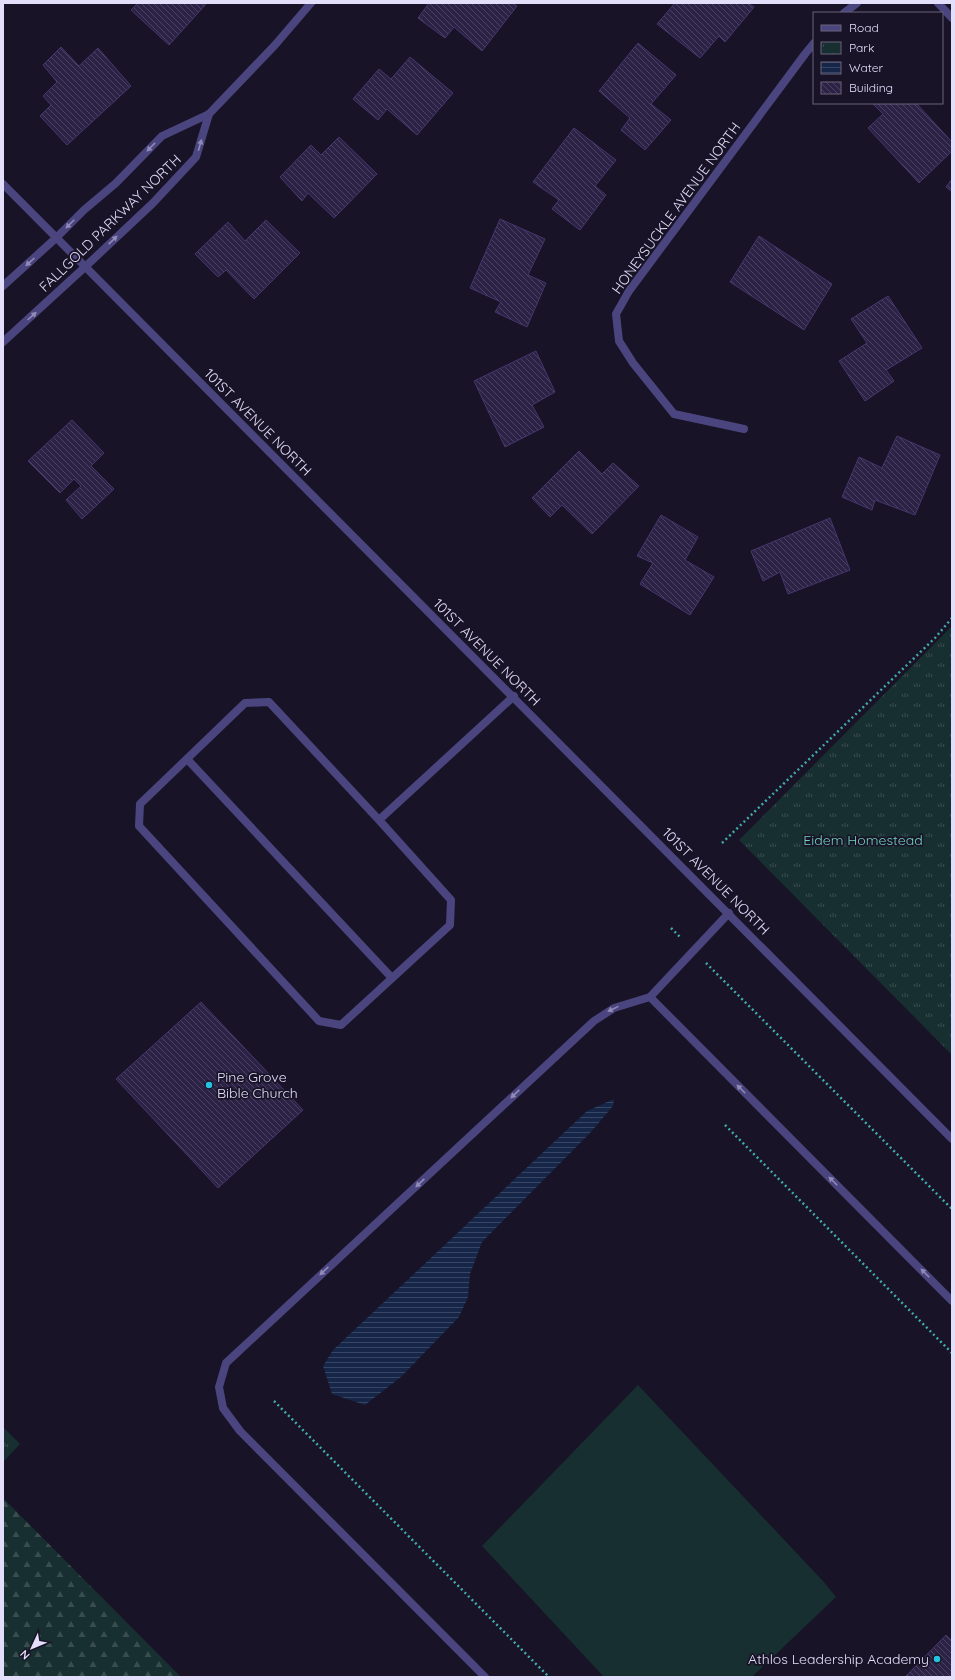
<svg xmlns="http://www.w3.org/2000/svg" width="955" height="1680" viewBox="0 0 955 1680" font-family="Quicksand,sans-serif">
<defs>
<pattern id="forest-firs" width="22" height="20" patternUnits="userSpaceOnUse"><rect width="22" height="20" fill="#172f30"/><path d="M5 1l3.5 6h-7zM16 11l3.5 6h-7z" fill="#394d4f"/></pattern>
<pattern id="park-tufts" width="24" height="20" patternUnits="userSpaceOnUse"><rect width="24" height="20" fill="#172f30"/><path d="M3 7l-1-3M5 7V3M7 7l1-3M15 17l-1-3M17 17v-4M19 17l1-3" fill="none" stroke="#394d4f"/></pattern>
<pattern id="water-rules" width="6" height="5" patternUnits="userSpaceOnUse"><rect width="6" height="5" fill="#162648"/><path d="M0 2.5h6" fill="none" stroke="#384563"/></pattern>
<pattern id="building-back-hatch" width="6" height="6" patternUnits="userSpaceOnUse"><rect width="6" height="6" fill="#2b2245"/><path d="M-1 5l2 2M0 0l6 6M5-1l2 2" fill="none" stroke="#4a4261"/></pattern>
</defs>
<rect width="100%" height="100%" fill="#181326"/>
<!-- forest -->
<polygon fill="url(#forest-firs)" points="3,1498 14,1509 181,1677 3,1677"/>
<!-- park -->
<g fill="url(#park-tufts)">
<polygon points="952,626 952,1055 739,840"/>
<polygon points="3,1427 20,1444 3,1462"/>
</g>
<!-- pitch -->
<polygon fill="#172f30" points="638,1385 823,1581 836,1597 752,1677 604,1677 482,1546"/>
<!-- water -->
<polygon fill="url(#water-rules)" points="614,1099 613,1106 591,1132 482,1242 470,1274 468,1297 459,1317 401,1377 365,1405 332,1394 323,1366 333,1350 587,1111"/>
<!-- building -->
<g fill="url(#building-back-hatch)" stroke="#45376e">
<polygon points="138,3 207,3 169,45 131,10"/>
<polygon points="429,3 512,3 517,6 482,51 454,27 445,38 418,18"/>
<polygon points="675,3 748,3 754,7 725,42 719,36 700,58 657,24"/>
<polygon points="638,43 676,75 651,104 671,120 645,150 621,130 630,118 599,91"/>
<polygon points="61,47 79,66 98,48 131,86 67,145 40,116 51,105 43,96 57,82 43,65"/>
<polygon points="410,57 453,93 417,135 387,109 378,120 353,99 379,69 391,79"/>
<polygon points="874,103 916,103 952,142 952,151 919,183 868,128 883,114 873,104"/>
<polygon points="574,128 616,160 595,186 606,195 580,230 552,209 559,200 533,182"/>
<polygon points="339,137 377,174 334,218 308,193 302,201 280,177 311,145 321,155"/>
<polygon points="952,179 952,192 946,187"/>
<polygon points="500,219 545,239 528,275 546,283 527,327 495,312 501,302 470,288"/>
<polygon points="266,220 300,253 254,299 226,270 218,277 195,254 228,222 245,241"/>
<polygon points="759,236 832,284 804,330 730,282"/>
<polygon points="888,296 922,348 886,370 894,381 865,401 839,361 867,343 851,319"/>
<polygon points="536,351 555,392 532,405 544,427 505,447 474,381"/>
<polygon points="72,420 104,453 91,466 114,489 82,519 66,500 81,486 74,479 60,493 28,461"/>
<polygon points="897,436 940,455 915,515 875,500 872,510 842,497 859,457 882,468"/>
<polygon points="579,451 602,474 613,463 639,486 592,534 562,505 550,517 532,498"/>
<polygon points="661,515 698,537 685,560 714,577 690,615 640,584 653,563 637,556"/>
<polygon points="830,518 850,570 788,594 780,572 763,581 751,551"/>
<polygon points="201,1002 303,1110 218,1188 116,1079"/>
<polygon points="946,1635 952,1641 952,1677 905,1677"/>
</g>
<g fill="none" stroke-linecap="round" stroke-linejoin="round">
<!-- path -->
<g stroke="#41aaaa" stroke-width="2.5" stroke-dasharray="2 3" stroke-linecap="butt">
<polyline points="722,843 935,638 952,618"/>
<polyline points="671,928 680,937"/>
<polyline points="706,963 952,1209"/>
<polyline points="725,1125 952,1353"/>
<polyline points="274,1401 549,1677"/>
</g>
<!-- service -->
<g stroke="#4b457f" stroke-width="8">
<polyline points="187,759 392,978"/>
<polyline points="379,820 451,900 450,925 341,1025 319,1021 139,826 140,804 245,703 269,702 379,820 514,696"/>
<polyline points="650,997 952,1301"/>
<polyline points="485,1677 240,1431 223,1408 219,1387 226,1363 594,1021 614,1008 650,997 729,913"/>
</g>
<!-- minor -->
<g stroke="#4b457f" stroke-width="8">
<polyline points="938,3 952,18"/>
<polyline points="844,13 857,3"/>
<polyline points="3,184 952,1139"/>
<polyline points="3,286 56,238 84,210 116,183 162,136 209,114 275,45 311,3"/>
<polyline points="3,342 85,267 153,203 196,157 209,114"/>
<polyline points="744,429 674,414 633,363 619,341 616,314 629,291 805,54 814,43"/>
</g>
</g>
<!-- one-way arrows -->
<defs><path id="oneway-solid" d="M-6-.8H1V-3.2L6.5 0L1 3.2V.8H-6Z"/></defs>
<g fill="#8f8ab6">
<use href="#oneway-solid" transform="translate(200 145) rotate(-74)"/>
<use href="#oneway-solid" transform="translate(151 147) rotate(134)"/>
<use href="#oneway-solid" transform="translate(70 224) rotate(135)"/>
<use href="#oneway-solid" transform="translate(113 240) rotate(-44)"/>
<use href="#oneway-solid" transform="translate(30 262) rotate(138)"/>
<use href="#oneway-solid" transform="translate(32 316) rotate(-42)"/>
<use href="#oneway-solid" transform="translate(613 1009) rotate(154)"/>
<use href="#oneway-solid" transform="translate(741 1089) rotate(-135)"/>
<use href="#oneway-solid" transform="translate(515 1094) rotate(137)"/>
<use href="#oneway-solid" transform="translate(833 1181) rotate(-135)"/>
<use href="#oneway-solid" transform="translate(420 1183) rotate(137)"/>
<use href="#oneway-solid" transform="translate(324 1271) rotate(137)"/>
<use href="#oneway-solid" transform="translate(925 1273) rotate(-135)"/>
</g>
<!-- markers -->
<g fill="#24c2e0" stroke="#181326" stroke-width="1.5">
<circle cx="209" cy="1085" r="4"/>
<circle cx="937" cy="1659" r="4"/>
</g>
<g text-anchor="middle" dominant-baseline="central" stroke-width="3.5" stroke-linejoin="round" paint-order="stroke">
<!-- street labels -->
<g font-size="14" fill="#e3defa" stroke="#181326">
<text transform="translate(676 208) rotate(-54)">HONEYSUCKLE AVENUE NORTH</text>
<text transform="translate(110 223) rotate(-44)">FALLGOLD PARKWAY NORTH</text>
<text transform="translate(258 422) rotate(45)">101ST AVENUE NORTH</text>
<text transform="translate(487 652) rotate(45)">101ST AVENUE NORTH</text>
<text transform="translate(716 881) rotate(45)">101ST AVENUE NORTH</text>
</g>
<!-- park labels -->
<g font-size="14" fill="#73d1bf" stroke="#181326">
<text x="863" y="840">Eidem Homestead</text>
</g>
<!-- poi labels -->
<g font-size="14" fill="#e3defa" stroke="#181326" text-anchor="start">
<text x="217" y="1077">Pine Grove<tspan x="217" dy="16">Bible Church</tspan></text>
<text x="929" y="1659" text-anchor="end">Athlos Leadership Academy</text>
</g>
</g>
<!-- border -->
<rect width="955" height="1680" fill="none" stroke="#e3defa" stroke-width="8"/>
<!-- legend -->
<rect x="813" y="12" width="130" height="92" fill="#181326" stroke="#69647b"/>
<rect x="821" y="25" width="20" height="6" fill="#4b457f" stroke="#69647b"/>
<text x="849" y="32" font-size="12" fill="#e3defa">Road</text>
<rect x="821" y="42" width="20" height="12" fill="url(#park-tufts)" stroke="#69647b"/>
<text x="849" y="52" font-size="12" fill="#e3defa">Park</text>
<rect x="821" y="62" width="20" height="12" fill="url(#water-rules)" stroke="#69647b"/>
<text x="849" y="72" font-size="12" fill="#e3defa">Water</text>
<rect x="821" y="82" width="20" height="12" fill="url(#building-back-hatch)" stroke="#69647b"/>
<text x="849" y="92" font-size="12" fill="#e3defa">Building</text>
<!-- north arrow -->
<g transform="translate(32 1648) rotate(226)" stroke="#181326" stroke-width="3" paint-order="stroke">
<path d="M0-3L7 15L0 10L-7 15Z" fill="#e3defa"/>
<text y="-6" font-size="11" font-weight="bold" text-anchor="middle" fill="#e3defa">N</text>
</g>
</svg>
